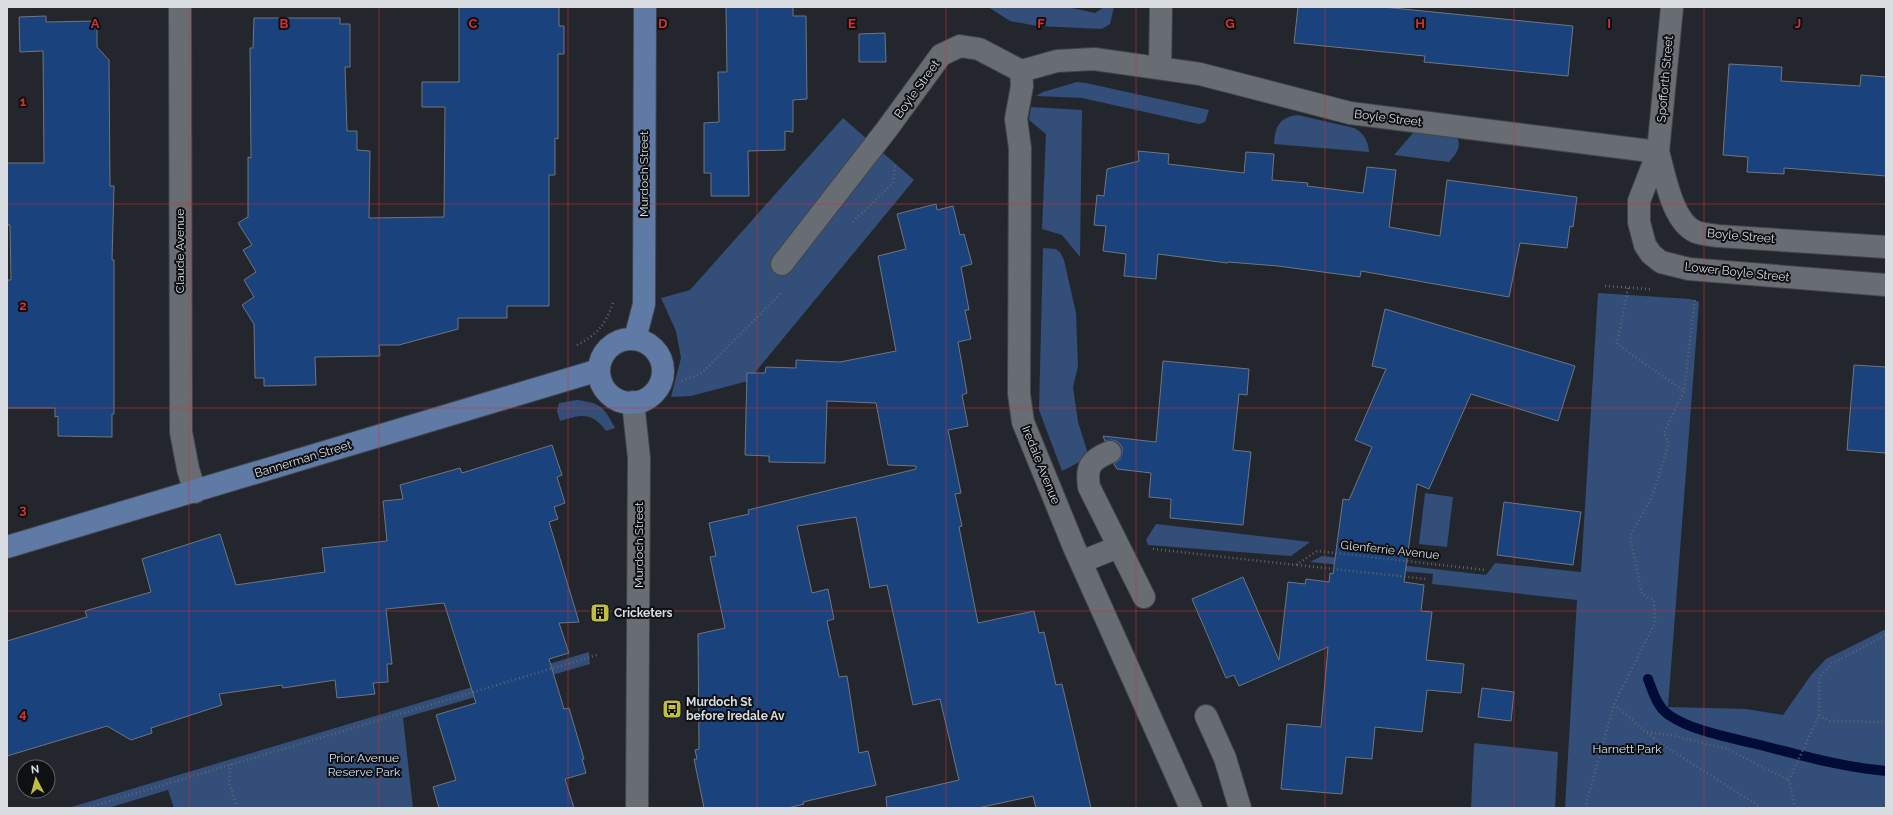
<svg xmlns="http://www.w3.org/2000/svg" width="1893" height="815" viewBox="0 0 1893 815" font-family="Raleway,sans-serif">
<rect width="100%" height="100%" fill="#23272d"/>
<!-- green -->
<g fill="#324e79">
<polygon points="988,7 1067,7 1095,13 1104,7 1114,7 1110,24 1102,29 1037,26 1010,21"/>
<polygon points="1077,82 1086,83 1209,110 1205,122 1199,124 1082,98 1036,96 1043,92"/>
<polygon points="1031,107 1082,110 1080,257 1062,235 1042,229 1046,134 1029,120"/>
<path d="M1298,115l56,13c10,5 14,13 15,24l-95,-8c1,-17 5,-27 24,-29z"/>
<polygon points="843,118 914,180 748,381 691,396 671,397 681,358 676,331 661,298 690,290"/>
<path d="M1420,132l37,5c5,10 -1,17 -8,25l-55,-7 19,-22z"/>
<polygon points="1043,248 1056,249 1060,252 1064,260 1076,313 1078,366 1073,387 1078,422 1089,457 1062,471 1039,410"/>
<polygon points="1598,293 1690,299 1699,302 1668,707 1746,709 1783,715 1811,675 1826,659 1886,629 1886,808 1565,808 1577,600 1432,584 1433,574 1310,562 1322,556 1486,575 1495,563 1581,572"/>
<path d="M577,400c24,3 27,7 38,28l-9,3c-15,-20 -25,-16 -46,-10l-3,-10 2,-8z"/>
<polygon points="1425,493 1453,497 1447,547 1419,544"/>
<polygon points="1156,524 1310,542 1291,556 1148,545 1146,540"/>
<polygon points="589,652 590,664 403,718 413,808 174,808 168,790 108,808 68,808"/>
<polygon points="1474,743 1558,752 1555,808 1471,808"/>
</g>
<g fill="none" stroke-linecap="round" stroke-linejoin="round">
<!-- stream -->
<path stroke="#000c36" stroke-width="10" d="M1648,679c5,13 9,28 21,36 21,15 58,22 83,28 45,11 88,24 134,28"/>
</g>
<!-- building -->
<g fill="#1a427d" stroke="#70757c">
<polygon points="459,7 559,7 559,26 564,26 564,54 558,54 558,139 555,138 555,175 549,175 549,306 507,306 507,318 458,318 458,329 399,345 379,345 380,356 315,357 316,385 264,386 264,378 255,378 254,324 242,305 254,297 244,280 256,272 243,250 252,245 238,223 248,217 248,157 251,158 250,48 253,48 254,18 340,18 340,24 350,24 350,67 345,67 347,131 357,131 357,150 370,151 369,218 444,217 445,107 422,107 422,82 459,82"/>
<polygon points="726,7 793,7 793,16 806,16 807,99 793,100 793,132 785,131 785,150 748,151 749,196 711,196 711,173 704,173 704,123 719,122 718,72 727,72"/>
<polygon points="1298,7 1383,7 1573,26 1568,76 1424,62 1425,56 1294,43"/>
<polygon points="46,16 46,22 97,21 97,47 109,60 110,186 114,186 112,260 114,260 114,414 112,414 112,437 58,436 58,416 55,417 55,408 7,408 7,280 11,280 10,225 7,225 7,163 44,163 43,51 20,52 19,17"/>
<polygon points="885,33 886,62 859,62 859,34"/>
<polygon points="1729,64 1782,67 1781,81 1860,86 1861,75 1886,77 1886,176 1784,168 1784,174 1747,172 1748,157 1723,155"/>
<polygon points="1138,151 1169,154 1168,164 1244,173 1246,152 1274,154 1272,180 1308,183 1307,186 1363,193 1367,167 1396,170 1389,227 1440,236 1447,180 1577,197 1573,227 1570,226 1567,248 1520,243 1509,297 1361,271 1360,277 1278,266 1228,262 1227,263 1158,254 1156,279 1124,276 1126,254 1103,251 1106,226 1094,225 1097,195 1104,196 1107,169 1139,161"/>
<polygon points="936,204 937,210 953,206 960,235 964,234 972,264 961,267 969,310 965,310 971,339 958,342 967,393 962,395 968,426 948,430 961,493 955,494 962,526 959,527 978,623 1034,611 1039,633 1044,632 1056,685 1062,684 1091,808 1036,808 1033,796 978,808 887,808 886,797 959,780 940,699 913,705 887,585 870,588 856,517 797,526 812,593 828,589 834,619 827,621 839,677 847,676 859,753 868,751 876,785 803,802 804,804 788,808 704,808 694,759 697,759 695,750 699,749 698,634 725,628 710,557 716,556 709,523 749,514 748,510 916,469 916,466 888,465 876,403 827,401 825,463 769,462 769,456 745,455 747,373 765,373 766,367 796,368 796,360 840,362 896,351 878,256 906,249 897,214"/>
<polygon points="1385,309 1575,366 1558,421 1471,394 1429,489 1417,484 1404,582 1424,585 1421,611 1432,612 1426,660 1464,664 1461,693 1427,690 1422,732 1375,727 1372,759 1346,757 1342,794 1281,789 1287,724 1321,727 1328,647 1239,686 1234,675 1226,678 1192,599 1243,577 1279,660 1288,582 1305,584 1306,579 1329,582 1330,573 1333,574 1343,499 1349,500 1372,447 1355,440 1386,369 1372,366"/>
<polygon points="1163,361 1249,369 1247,395 1239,394 1233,450 1251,452 1243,525 1170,518 1171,499 1149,497 1151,473 1117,469 1114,464 1120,459 1122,453 1122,447 1118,442 1112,440 1105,441 1103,436 1156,442"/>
<polygon points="1854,365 1886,367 1886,453 1847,450"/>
<polygon points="552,445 562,475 557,477 565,503 554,507 558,519 549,522 579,622 559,623 569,653 549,659 564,709 569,708 584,759 582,759 586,773 565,779 574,808 439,808 433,787 456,780 436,715 476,703 444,603 386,609 392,664 387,664 388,682 373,683 375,694 337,698 335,680 283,688 282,685 219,694 222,705 151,728 152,733 131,740 107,726 7,756 7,641 87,617 85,611 151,592 142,559 220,534 236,585 325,572 322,548 387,541 383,501 403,499 400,485 460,468 462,473"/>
<polygon points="1504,502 1581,512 1573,565 1497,555"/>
<polygon points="1482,688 1514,692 1511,721 1478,717"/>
</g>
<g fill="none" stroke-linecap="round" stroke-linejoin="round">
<!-- minor casing -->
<g stroke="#41454b" stroke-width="24">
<g id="minor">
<polyline points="180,7 181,432 188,469 195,492"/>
<polyline points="1672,7 1658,152 1639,201 1639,222 1645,245 1651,254 1661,262 1689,269 1886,285"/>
<polyline points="1160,68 1161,7"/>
<polyline points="1021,71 1022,86 1016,119 1020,148 1019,394 1023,422 1074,547 1191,808"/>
<path d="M1658,152c7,23 14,70 38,80 6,2 15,3 22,4l168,11"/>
<polyline points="782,264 887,129 941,55 960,46 979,49 1021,71 1057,61 1094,59 1200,74 1350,113 1658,152"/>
<polyline points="633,402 639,458 637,808"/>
<path d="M1110,452c-20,8 -24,15 -21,35l55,110"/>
<polyline points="1081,562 1118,547"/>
<polyline points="1206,716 1225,758 1240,808"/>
</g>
</g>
<!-- major casing -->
<g stroke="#41454b" stroke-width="24">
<g id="major">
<polyline points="635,339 644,304 645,7"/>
<circle cx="631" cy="371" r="32"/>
<polyline points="7,547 599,370"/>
</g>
</g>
<!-- path -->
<g stroke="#62656b" stroke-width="2.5" stroke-dasharray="1 3" stroke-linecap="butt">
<polyline points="853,222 893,183 895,166"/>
<polyline points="1605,286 1650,289"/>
<polyline points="1628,288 1617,344 1684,391"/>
<path d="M577,345c20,-10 28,-20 36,-42"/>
<polyline points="682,381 702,373 782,292"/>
<polyline points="1153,549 1296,565 1317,551 1486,570"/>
<polyline points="1297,565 1426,579"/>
<polyline points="1614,704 1646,732 1668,748 1762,808"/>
<polyline points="1819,715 1829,721 1886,722"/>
<polyline points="1647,732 1675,736 1727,749 1789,780"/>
<polyline points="231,764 229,782 237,808"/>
<polyline points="86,808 597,655"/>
<polyline points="1585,808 1614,704 1655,623 1654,600 1642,594 1630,536 1652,497 1669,443 1664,433 1684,391 1695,298"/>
<polyline points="1795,808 1789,780 1819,715 1819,678 1831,664 1886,635"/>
</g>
<!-- minor -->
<use href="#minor" stroke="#686d74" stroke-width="22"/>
<!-- major -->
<use href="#major" stroke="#5f7ba5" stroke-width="22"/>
</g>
<!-- grid -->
<path fill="none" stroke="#d63131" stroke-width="1" stroke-opacity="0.55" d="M189,7v801M379,7v801M568,7v801M757,7v801M946,7v801M1136,7v801M1325,7v801M1514,7v801M1704,7v801M7,204h1879M7,408h1879M7,611h1879"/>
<!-- icons -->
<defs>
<g id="building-square" transform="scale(1)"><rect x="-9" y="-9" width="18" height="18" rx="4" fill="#c0be40" stroke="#0e1013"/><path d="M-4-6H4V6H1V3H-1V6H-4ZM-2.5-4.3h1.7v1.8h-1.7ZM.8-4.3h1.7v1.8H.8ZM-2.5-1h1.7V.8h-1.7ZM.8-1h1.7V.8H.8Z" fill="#111"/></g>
<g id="bus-square" transform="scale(1)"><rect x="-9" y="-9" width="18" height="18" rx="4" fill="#c0be40" stroke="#0e1013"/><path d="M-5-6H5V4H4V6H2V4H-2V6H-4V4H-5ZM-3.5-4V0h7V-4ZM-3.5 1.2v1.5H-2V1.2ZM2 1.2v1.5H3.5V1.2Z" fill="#111"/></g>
</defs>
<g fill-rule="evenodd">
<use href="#building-square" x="600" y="613"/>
<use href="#bus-square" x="672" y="709"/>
</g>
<g text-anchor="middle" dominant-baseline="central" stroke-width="4" stroke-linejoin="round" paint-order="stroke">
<!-- street labels -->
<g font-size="12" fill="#d9dce0" stroke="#0e1013">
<text transform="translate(1665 79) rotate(-85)">Spofforth Street</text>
<text transform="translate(917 89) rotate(-54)">Boyle Street</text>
<text transform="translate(1388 118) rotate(7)">Boyle Street</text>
<text transform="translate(644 174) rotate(-90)">Murdoch Street</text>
<text transform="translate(1741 236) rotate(5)">Boyle Street</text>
<text transform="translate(180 251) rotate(-90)">Claude Avenue</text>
<text transform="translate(1737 272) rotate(6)">Lower Boyle Street</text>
<text transform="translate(303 459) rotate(-17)">Bannerman Street</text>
<text transform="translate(1041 465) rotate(68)">Iredale Avenue</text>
<text transform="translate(639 545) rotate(-90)">Murdoch Street</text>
<text transform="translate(1390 550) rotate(6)">Glenferrie Avenue</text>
</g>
<!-- poi labels -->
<g font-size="12" font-weight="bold" fill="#d9dce0" stroke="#0e1013" text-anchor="start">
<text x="614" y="613">Cricketers</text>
<text x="686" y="702">Murdoch St<tspan x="686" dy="14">before Iredale Av</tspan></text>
</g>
<!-- park labels -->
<g font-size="12" fill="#d5e1f3" stroke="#0e1013">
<text x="1627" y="749">Harnett Park</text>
<text x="364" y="758">Prior Avenue<tspan x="364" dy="14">Reserve Park</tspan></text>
</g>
</g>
<g font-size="13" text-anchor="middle" font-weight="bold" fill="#d63131" stroke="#0e1013" stroke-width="4" stroke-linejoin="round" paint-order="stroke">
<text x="95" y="28">A</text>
<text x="284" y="28">B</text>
<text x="473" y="28">C</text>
<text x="663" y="28">D</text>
<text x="852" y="28">E</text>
<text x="1041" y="28">F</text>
<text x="1230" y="28">G</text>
<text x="1420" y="28">H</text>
<text x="1609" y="28">I</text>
<text x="1798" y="28">J</text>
<text x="23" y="106">1</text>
<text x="23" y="310">2</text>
<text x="23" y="514">3</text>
<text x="23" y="718">4</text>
</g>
<!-- border -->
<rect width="1893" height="815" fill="none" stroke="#d9dce0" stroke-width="16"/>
<!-- north arrow -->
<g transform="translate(36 779) rotate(354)"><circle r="19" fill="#0e1013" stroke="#5f6265"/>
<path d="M0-3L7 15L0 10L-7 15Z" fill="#c0be40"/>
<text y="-6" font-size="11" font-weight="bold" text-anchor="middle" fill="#d9dce0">N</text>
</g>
</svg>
